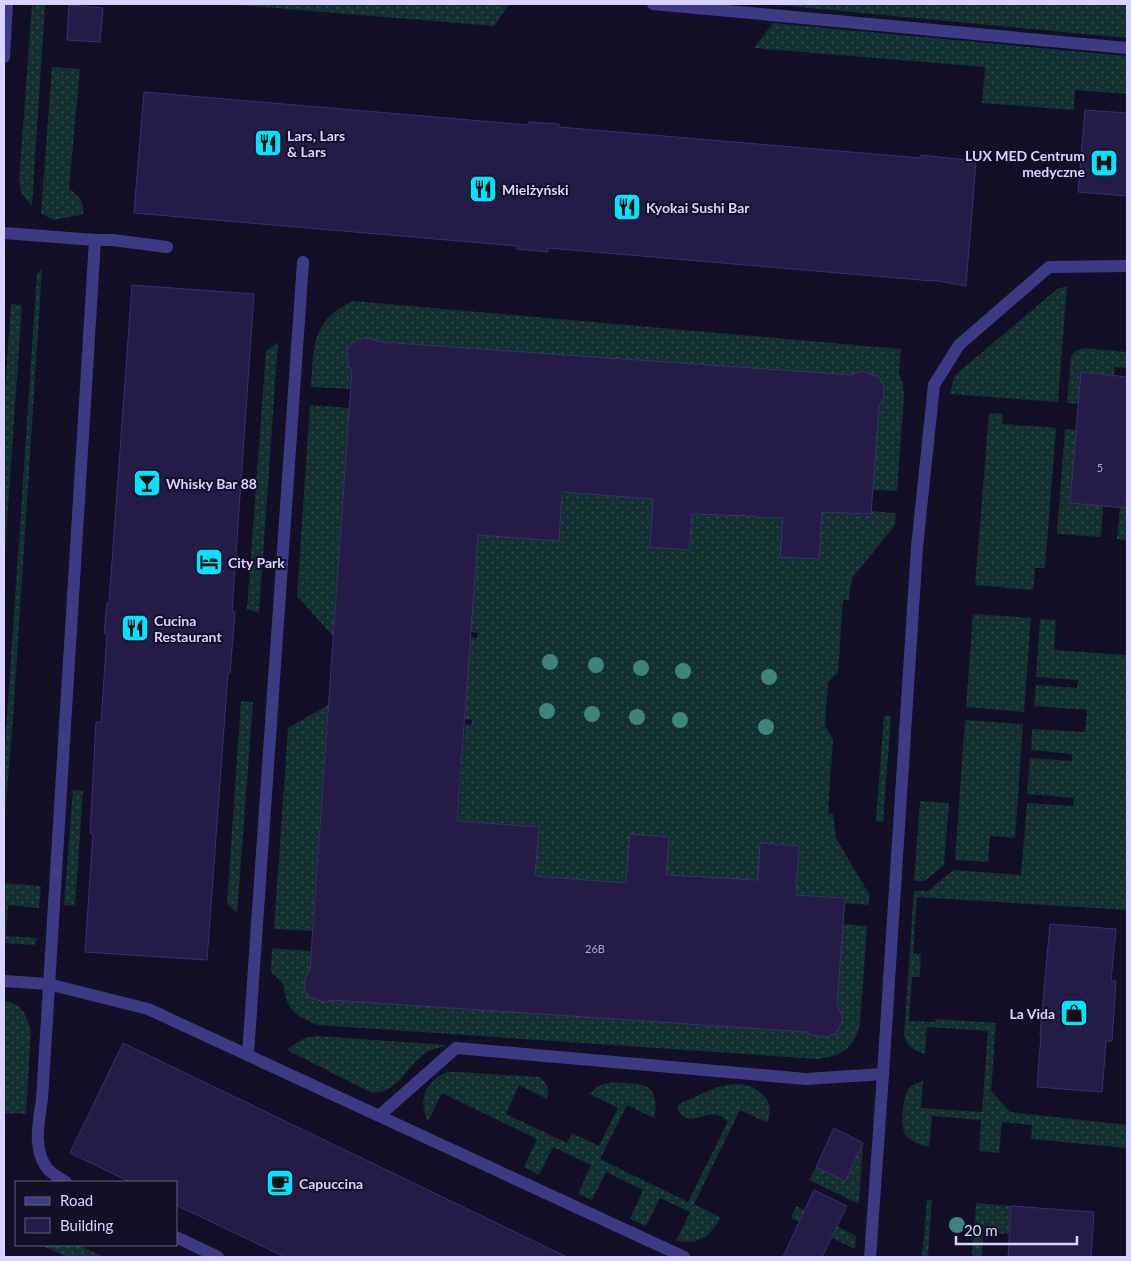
<svg xmlns="http://www.w3.org/2000/svg" width="1131" height="1261" viewBox="0 0 1131 1261" font-family="Lato,sans-serif">
<defs>
<pattern id="grass-dots" width="8" height="8" patternUnits="userSpaceOnUse" patternTransform="scale(1.25)"><rect width="8" height="8" fill="#12302f"/><path d="M2 2h.1M6 6h.1" fill="none" stroke="#344d4e" stroke-width="1.8" stroke-linecap="round"/></pattern>
</defs>
<rect width="100%" height="100%" fill="#130f26"/>
<!-- grass -->
<g fill="url(#grass-dots)">
<polygon points="32,4 45,4 32,206 22,194 19,181"/>
<polygon points="227,4 509,4 494,26"/>
<polygon points="768,4 1127,4 1127,38"/>
<polygon points="773,23 1127,56 1127,94 1075,90 1074,110 982,103 985,67 754,48"/>
<path d="M52,67l28,2 -11,120c9,5 16,13 14,25l-3,1 -27,5 -12,-7z"/>
<polygon points="42,269 13,718 4,827 4,762 37,274"/>
<polygon points="1067,286 1058,402 950,394 954,377 960,371 1057,289"/>
<path d="M353,301l548,48 -2,24 4,11 1,12 -7,95 -24,-1 2,-82c13,-6 11,-23 2,-31l-27,2 -470,-37c-25,-12 -43,9 -25,31l-5,16 -39,-2c3,-41 0,-67 42,-86z"/>
<polygon points="11,304 22,305 4,565 4,405"/>
<polygon points="278,342 259,613 247,609 266,351"/>
<polygon points="1083,348 1127,352 1127,368 1115,367 1114,375 1081,372 1078,404 1067,403 1071,357 1075,351"/>
<polygon points="310,405 349,408 333,636 297,596"/>
<polygon points="989,413 1003,414 1002,424 1056,428 1045,568 1035,568 1033,590 975,585"/>
<polygon points="1065,429 1076,430 1070,503 1103,506 1101,537 1057,534"/>
<polygon points="564,492 652,499 653,501 658,501 651,547 689,550 692,513 755,504 754,517 789,510 781,557 819,559 822,522 818,511 871,515 871,511 896,513 895,525 853,577 850,588 849,600 843,600 838,673 828,682 825,726 833,739 828,814 833,814 836,838 869,894 869,905 844,903 844,897 797,895 797,892 791,892 797,883 799,846 760,843 758,881 728,879 695,890 695,876 691,876 690,887 661,882 666,874 669,837 630,834 632,880 626,880 626,883 537,876 536,874 531,873 536,865 539,827 457,832 465,724 471,725 472,720 465,719 470,637 477,638 478,633 471,632 479,524 559,541 562,503 557,494 563,494"/>
<polygon points="1120,507 1127,508 1127,540 1117,539"/>
<polygon points="973,614 1031,618 1024,712 966,707"/>
<path d="M1040,619l16,1 -2,30 73,5v255l-210,-13 -4,56 8,1 -1,23h-8l-3,44 26,1 1,-3 60,4 -5,68 19,21 117,13v23l-96,-9 1,-14 -30,-3 -3,31 -20,-2 2,-31 -49,-4 -3,31c-9,-2 -18,-5 -24,-13 -5,-8 -2,-39 4,-46 4,-4 9,-5 14,-7l-2,27 61,4 6,-81 -61,-4 -2,27c-12,-4 -17,-7 -21,-19l10,-144h14l25,-21 68,5 6,-72 46,3 1,-8 -47,-4 3,-36 42,3v-7l-41,-4 1,-21 53,3 2,-22 -53,-4 2,-21 41,3 1,-8 -42,-3z"/>
<polygon points="241,701 253,702 237,913 227,904"/>
<polygon points="328,705 312,931 274,929 288,728"/>
<polygon points="884,716 891,716 883,822 876,821"/>
<polygon points="965,720 1023,724 1015,838 990,836 988,862 955,860"/>
<polygon points="73,790 83,791 75,906 64,905"/>
<polygon points="920,801 949,803 944,865 925,881 914,881"/>
<polygon points="4,883 41,886 39,908 8,905 6,936 37,938 35,945 4,943"/>
<path d="M843,924l24,2 -7,99c-8,25 -17,30 -42,34l-500,-34c-24,-9 -32,-16 -35,-42l-12,-11 1,-24 39,3 3,16c-3,4 -8,9 -9,14 -4,16 16,22 28,19l471,28c22,23 53,-5 29,-25z"/>
<polygon points="4,1000 17,1005 24,1012 31,1029 26,1114 4,1113"/>
<path d="M317,1036l131,9c-6,2 -13,3 -19,6 -22,11 -31,46 -59,41l-83,-42c10,-9 17,-13 30,-14z"/>
<path d="M447,1072h10l82,5c9,6 11,12 8,22l-28,-14 -13,29 61,29 5,-10 27,13 19,-38 -28,-14c10,-13 21,-12 36,-11 5,1 11,0 16,2 15,3 15,22 12,33l-27,-13 -27,54 88,43 40,-81c-3,-2 -8,-6 -11,-6 -14,-3 -27,12 -39,-4v-5l3,-3c24,-10 61,-34 84,-6 6,8 6,16 2,26l-27,-13 -46,94 27,14c-13,20 -20,26 -45,23l14,-29 -30,-14 -14,28 -16,-7 13,-29 -37,-18 -14,28 -14,-6 13,-29 -38,-18 -14,28 -15,-8 13,-28 -95,-46 -14,28c-11,-21 -2,-40 19,-49z"/>
<polygon points="863,1143 859,1204 809,1180 816,1167 845,1181"/>
<polygon points="927,1199 932,1200 928,1257 922,1257"/>
<polygon points="976,1203 1011,1206 1009,1234 987,1233 983,1231 982,1257 972,1257"/>
<polygon points="796,1206 856,1236 855,1249 791,1218"/>
<polygon points="41,1245 78,1245 104,1257 67,1257"/>
</g>
<!-- building -->
<g fill="#241b47" stroke="#3b2d73">
<polygon points="69,5 103,8 100,42 67,40"/>
<polygon points="144,92 528,125 529,122 559,124 559,127 921,158 921,155 976,161 966,286 932,280 932,281 548,248 548,252 517,249 517,246 134,213"/>
<polygon points="1085,110 1127,113 1127,196 1078,192"/>
<polygon points="132,285 254,294 232,611 235,612 230,673 228,673 207,960 85,952 93,834 90,834 96,722 101,723 107,634 104,633 107,603 109,603"/>
<polygon points="366,338 373,339 381,342 852,375 861,371 879,377 883,385 884,397 879,406 871,514 822,512 819,559 780,557 783,518 754,517 754,516 692,514 689,550 650,547 653,499 562,492 559,541 478,535 457,821 539,827 535,876 626,883 630,834 669,837 666,875 758,880 760,843 799,846 796,895 845,898 837,1004 841,1013 842,1020 840,1026 835,1034 826,1037 812,1035 807,1032 333,1000 324,1002 310,997 304,990 305,979 310,969 352,370 348,364 347,350 352,343 358,340"/>
<polygon points="1081,372 1127,377 1127,508 1070,503"/>
<polygon points="1050,924 1116,929 1111,981 1116,981 1112,1041 1106,1041 1102,1092 1037,1087 1041,1035 1040,1035"/>
<polygon points="123,1043 567,1257 285,1257 176,1205 176,1182 130,1182 70,1153"/>
<polygon points="834,1128 863,1143 845,1181 816,1167"/>
<polygon points="814,1190 847,1206 822,1257 783,1257"/>
<polygon points="1011,1206 1094,1212 1091,1257 1008,1257"/>
</g>
<g fill="none" stroke-linecap="round" stroke-linejoin="round">
<!-- lane -->
<g stroke="#3d3a85" stroke-width="12">
<polyline points="653,4 1127,48"/>
<polyline points="4,233 95,240 112,240 167,247"/>
<polyline points="4,981 48,984 148,1009 684,1257"/>
<polyline points="248,1054 303,262"/>
<polyline points="380,1115 456,1048 806,1079 883,1074"/>
<path d="M66,1182c-6,-4 -15,-8 -19,-14 -15,-20 -8,-47 -5,-69l53,-859"/>
<polyline points="176,1237 218,1257"/>
<polyline points="870,1257 883,1074 917,547 934,385 959,345 1049,267 1127,266"/>
</g>
<!-- street -->
<polyline stroke="#3d3a85" stroke-width="12" points="4,57 7,4"/>
</g>
<!-- trees -->
<g fill="#3d827b">
<circle cx="550" cy="662" r="8"/>
<circle cx="596" cy="665" r="8"/>
<circle cx="641" cy="668" r="8"/>
<circle cx="683" cy="671" r="8"/>
<circle cx="769" cy="677" r="8"/>
<circle cx="547" cy="711" r="8"/>
<circle cx="592" cy="714" r="8"/>
<circle cx="637" cy="717" r="8"/>
<circle cx="680" cy="720" r="8"/>
<circle cx="766" cy="727" r="8"/>
<circle cx="957" cy="1225" r="8"/>
</g>
<!-- icons -->
<defs>
<g id="restaurant-square" transform="scale(1.4375)"><rect x="-9" y="-9" width="18" height="18" rx="4" fill="#00e5ff" stroke="#130f26"/><path d="M-5-6h1v4h1v-4h1v4h1v-4h1v5L-1.5 .5V6h-2V.5L-5-1ZM5-6V6H3V1.5H1.5Q1.5-4 5-6Z" fill="#111"/></g>
<g id="hospital-square" transform="scale(1.4375)"><rect x="-9" y="-9" width="18" height="18" rx="4" fill="#00e5ff" stroke="#130f26"/><path d="M-5-5h3v3.5h4V-5h3V5h-3V1.5h-4V5h-3Z" fill="#111"/></g>
<g id="bar-square" transform="scale(1.4375)"><rect x="-9" y="-9" width="18" height="18" rx="4" fill="#00e5ff" stroke="#130f26"/><path d="M-6-5H6L.8 .8V4.5H3.5V6h-7V4.5H-.8V.8Z" fill="#111"/></g>
<g id="hotel-square" transform="scale(1.4375)"><rect x="-9" y="-9" width="18" height="18" rx="4" fill="#00e5ff" stroke="#130f26"/><path d="M-6-4.5h1.5V1H6V5H4.5V3h-9V5H-6ZM-4 0a1.8 1.8 0 1 1 3.6 0ZM.5 0V-2.5h3Q6-2.5 6 0Z" fill="#111"/></g>
<g id="shop-square" transform="scale(1.4375)"><rect x="-9" y="-9" width="18" height="18" rx="4" fill="#00e5ff" stroke="#130f26"/><path d="M-5-2.5h2.3a2.7 3.5 0 0 1 5.4 0H5L5.5 6h-11ZM-1.5-2.5h3a1.5 2.3 0 0 0-3 0Z" fill="#111"/></g>
<g id="cafe-square" transform="scale(1.4375)"><rect x="-9" y="-9" width="18" height="18" rx="4" fill="#00e5ff" stroke="#130f26"/><path d="M-5.5-4.5H6V0H3Q3 3.5 0 3.5H-2.5Q-5.5 3.5-5.5 0ZM3-3.2v2h1.7v-2ZM-6 4.5H4V6H-6Z" fill="#111"/></g>
</defs>
<g fill-rule="evenodd">
<use href="#restaurant-square" x="268" y="143"/>
<use href="#hospital-square" x="1104" y="163"/>
<use href="#restaurant-square" x="483" y="189"/>
<use href="#restaurant-square" x="627" y="207"/>
<use href="#bar-square" x="147" y="483"/>
<use href="#hotel-square" x="209" y="562"/>
<use href="#restaurant-square" x="135" y="628"/>
<use href="#shop-square" x="1074" y="1013"/>
<use href="#cafe-square" x="280" y="1183"/>
</g>
<g text-anchor="middle" dominant-baseline="central" stroke-width="4" stroke-linejoin="round" paint-order="stroke">
<!-- number labels -->
<g font-size="11" fill="#aca6d1">
<text x="1100" y="467">5</text>
<text x="595" y="948">26B</text>
</g>
<!-- poi labels -->
<g font-size="14" font-weight="bold" fill="#d9d4ff" stroke="#130f26" text-anchor="start">
<text x="287" y="135">Lars, Lars<tspan x="287" dy="16">&amp; Lars</tspan></text>
<text x="1085" y="155" text-anchor="end">LUX MED Centrum<tspan x="1085" dy="16">medyczne</tspan></text>
<text x="502" y="189">Mielżyński</text>
<text x="646" y="207">Kyokai Sushi Bar</text>
<text x="166" y="483">Whisky Bar 88</text>
<text x="228" y="562">City Park</text>
<text x="154" y="620">Cucina<tspan x="154" dy="16">Restaurant</tspan></text>
<text x="1055" y="1013" text-anchor="end">La Vida</text>
<text x="299" y="1183">Capuccina</text>
</g>
</g>
<!-- border -->
<rect width="1131" height="1261" fill="none" stroke="#d9d4ff" stroke-width="10"/>
<!-- legend -->
<rect x="15" y="1181" width="162" height="65" fill="#130f26" stroke="#625e7d"/>
<rect x="25" y="1197" width="25" height="8" fill="#3d3a85" stroke="#625e7d"/>
<text x="60" y="1206" font-size="15" fill="#d9d4ff">Road</text>
<rect x="25" y="1218" width="25" height="15" fill="#241b47" stroke="#625e7d"/>
<text x="60" y="1231" font-size="15" fill="#d9d4ff">Building</text>
<!-- scale -->
<path d="M956 1236v8h121v-8" fill="none" stroke="#d9d4ff" stroke-width="2.5"/>
<text x="964" y="1236" font-size="15" fill="#d9d4ff" stroke="#130f26" stroke-width="4" paint-order="stroke">20 m</text>
</svg>
